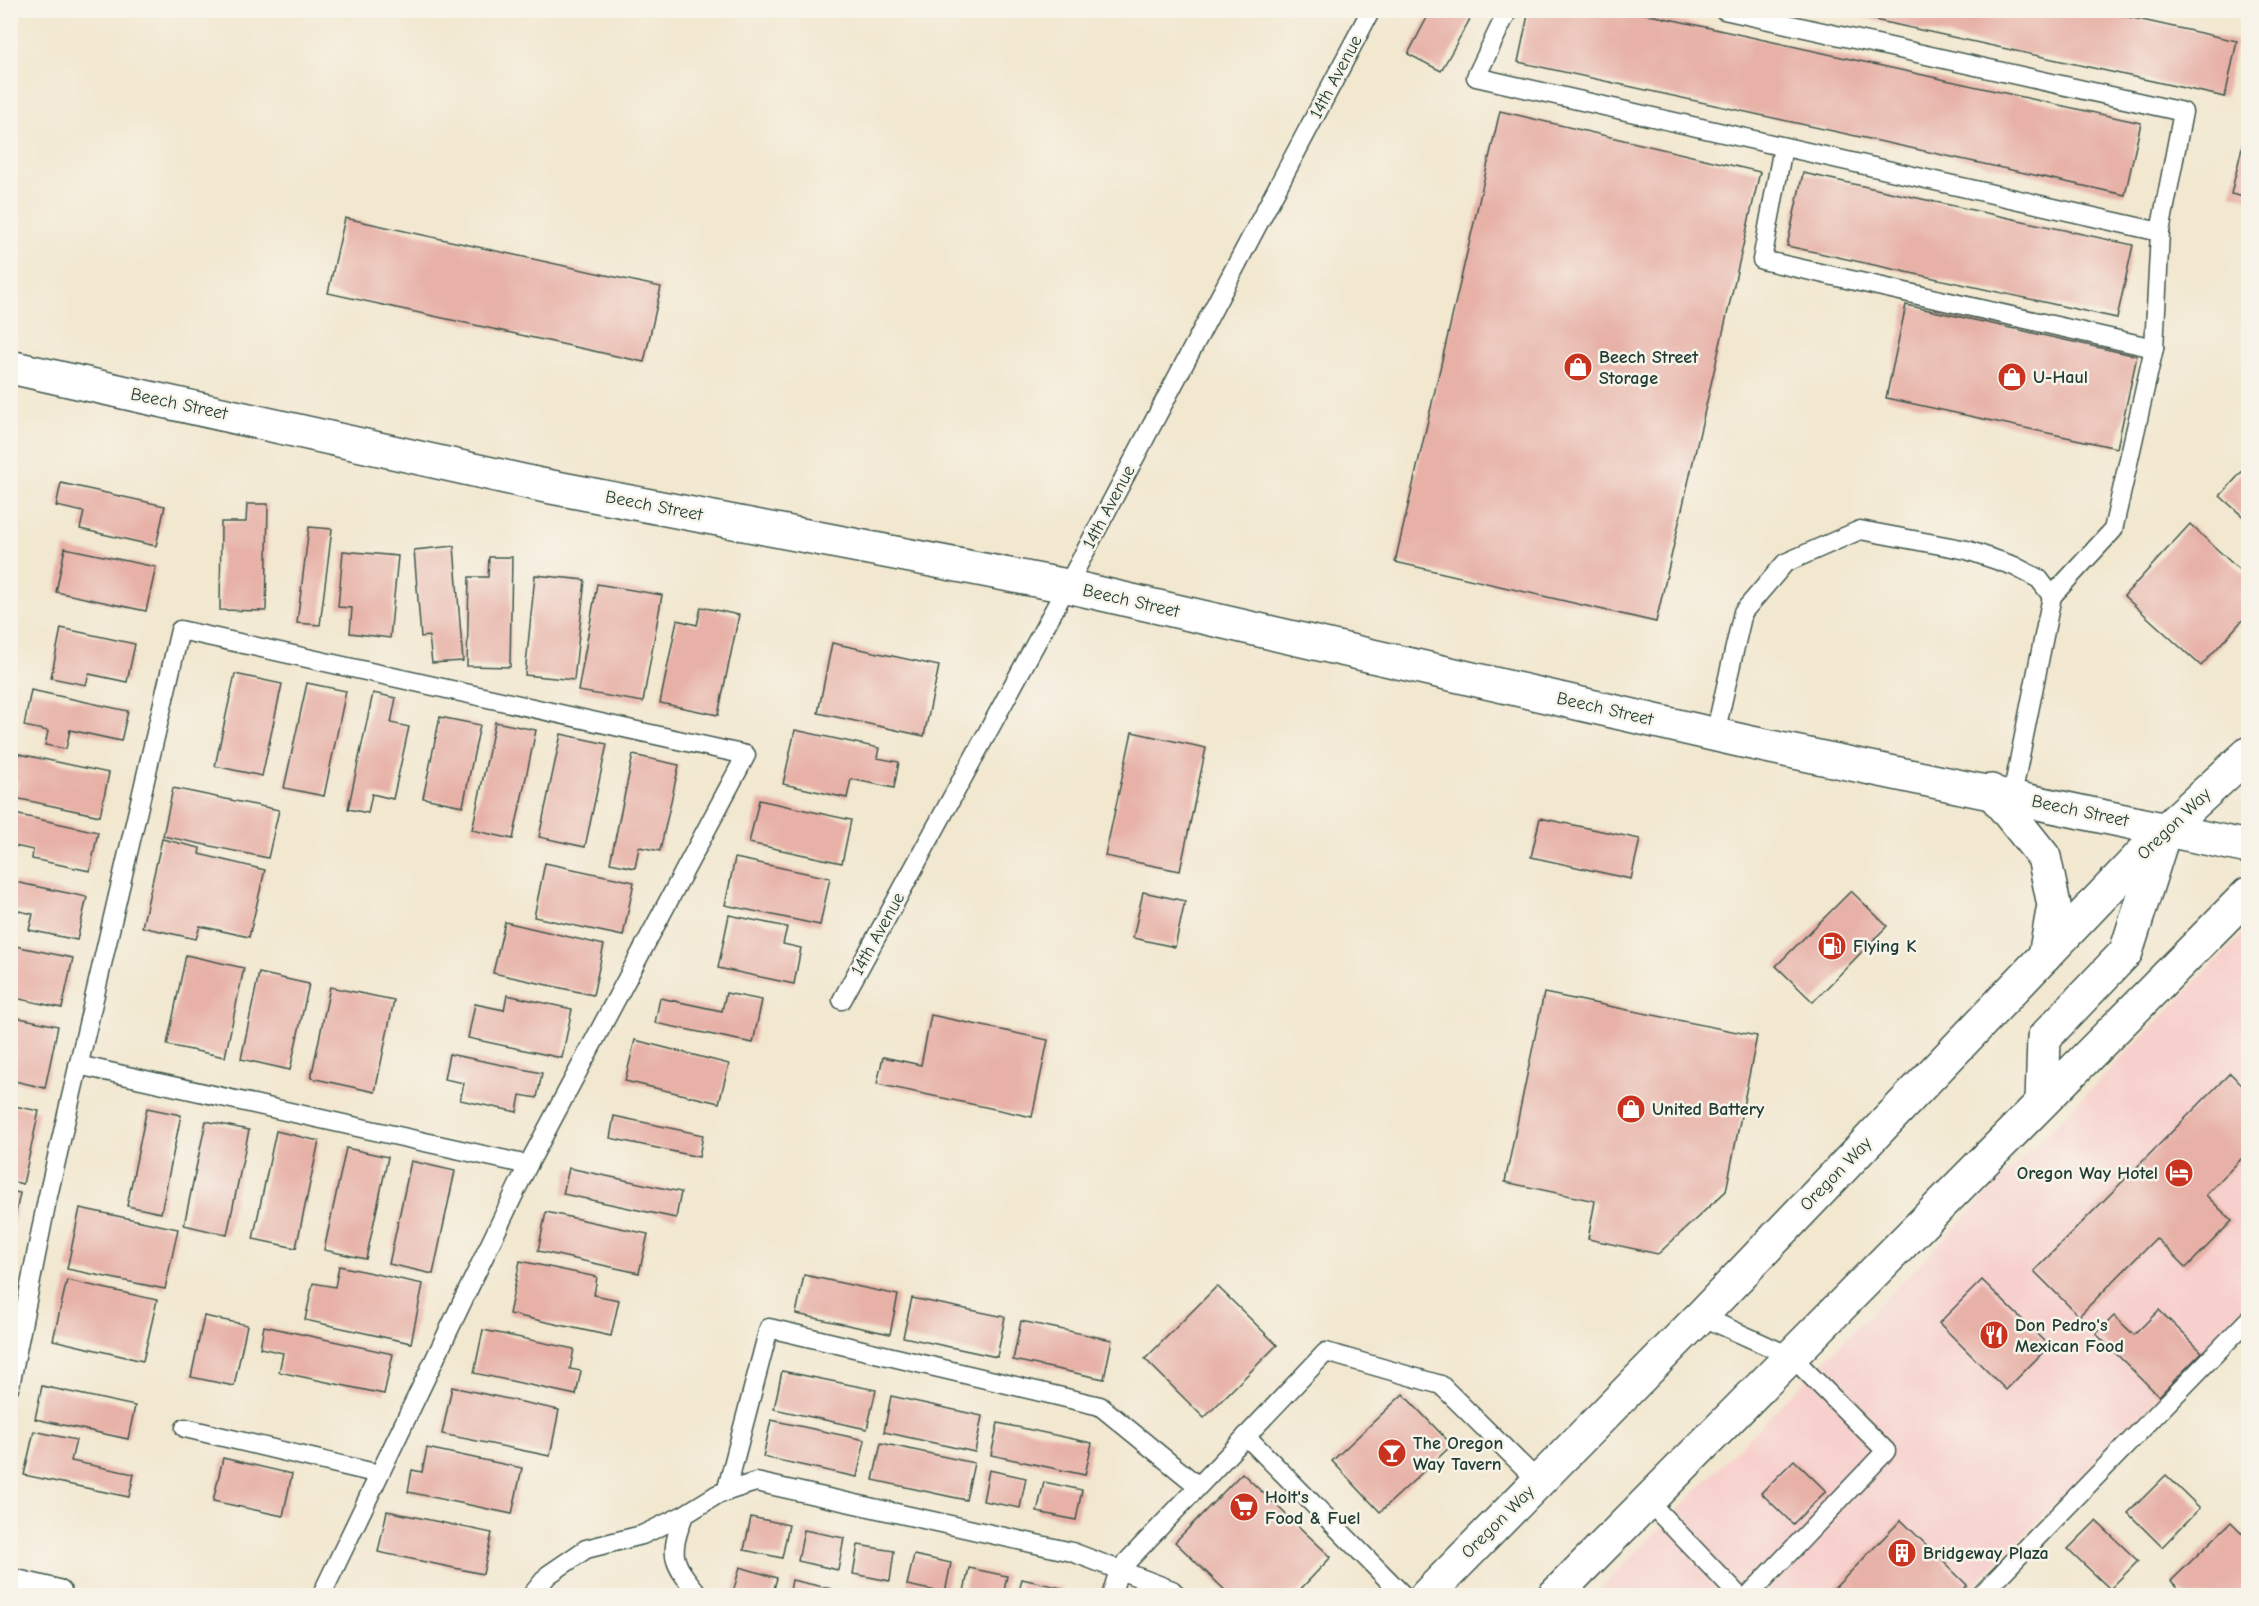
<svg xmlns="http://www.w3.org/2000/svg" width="2259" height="1606" viewBox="0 0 2259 1606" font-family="'Comic Neue',sans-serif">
<rect width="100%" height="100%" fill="#f7f3e8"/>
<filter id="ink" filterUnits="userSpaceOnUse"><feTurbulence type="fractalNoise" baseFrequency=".0167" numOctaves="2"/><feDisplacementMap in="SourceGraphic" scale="12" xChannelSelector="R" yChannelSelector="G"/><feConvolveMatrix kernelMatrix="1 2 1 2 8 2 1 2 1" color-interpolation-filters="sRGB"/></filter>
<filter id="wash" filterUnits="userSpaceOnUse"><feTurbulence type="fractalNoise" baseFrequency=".008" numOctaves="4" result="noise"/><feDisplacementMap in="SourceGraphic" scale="24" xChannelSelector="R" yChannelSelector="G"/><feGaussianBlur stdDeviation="1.35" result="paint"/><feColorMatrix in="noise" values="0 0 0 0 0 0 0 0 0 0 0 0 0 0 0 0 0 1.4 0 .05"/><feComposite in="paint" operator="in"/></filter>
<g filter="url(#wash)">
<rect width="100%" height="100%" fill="#f2e7cf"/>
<!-- built -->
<polygon fill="#f7d0cd" points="2248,929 2248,1306 1966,1595 1593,1596"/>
<g id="blocks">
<!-- building -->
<g fill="#e7b1a7">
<polygon points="1431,10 1475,10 1441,71 1408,54"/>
<polygon points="1529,10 1628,10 2141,123 2125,195 1518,62"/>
<polygon points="2097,10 2237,41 2225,97 1834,11"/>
<polygon points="1500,111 1760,172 1656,622 1395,562"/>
<polygon points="2248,122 2248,198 2231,194"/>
<polygon points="1803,173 2133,245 2117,318 1787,246"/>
<polygon points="345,218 661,287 644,362 328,293"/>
<polygon points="1906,305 2137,356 2117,448 1886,398"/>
<polygon points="2248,465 2248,521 2220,496"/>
<polygon points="61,483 165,506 156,546 80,529 84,512 56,506"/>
<polygon points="247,504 268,504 266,611 220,610 221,522 246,522"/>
<polygon points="2190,524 2248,578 2248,614 2201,666 2124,596"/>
<polygon points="309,527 332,529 320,625 297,623"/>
<polygon points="454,546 463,661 432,663 429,636 421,637 414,550"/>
<polygon points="65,548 156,567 146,611 56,592"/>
<polygon points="343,551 398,556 390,638 350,633 352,608 338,607"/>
<polygon points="489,557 512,557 510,667 467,666 469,577 488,577"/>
<polygon points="535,575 585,580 574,680 525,675"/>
<polygon points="597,584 662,595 643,702 578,691"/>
<polygon points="701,607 739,615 718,715 660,703 677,620 697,625"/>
<polygon points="61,628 135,644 127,682 89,674 86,685 51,678"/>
<polygon points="832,643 939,666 924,736 818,713"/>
<polygon points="235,674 282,684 262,776 215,766"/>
<polygon points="307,683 346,691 324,796 284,788"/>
<polygon points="31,690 128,711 121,741 70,730 66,749 45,745 48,731 24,726"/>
<polygon points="373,693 396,698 391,723 409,727 393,799 372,794 368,813 348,809"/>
<polygon points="440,717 480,725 463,806 423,798"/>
<polygon points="495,722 536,730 513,839 472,830"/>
<polygon points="795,730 879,748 877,758 899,762 894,788 851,779 847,798 783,784"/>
<polygon points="1132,732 1206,748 1180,871 1105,856"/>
<polygon points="561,734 607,744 585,847 539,837"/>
<polygon points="10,752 109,773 100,816 15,798 18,782 10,780"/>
<polygon points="633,755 679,765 660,851 639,847 635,868 610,863"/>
<polygon points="173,788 279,810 268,858 163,836"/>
<polygon points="759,800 851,820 842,863 749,843"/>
<polygon points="10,813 98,832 90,871 32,859 33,850 10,845"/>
<polygon points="1540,818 1640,839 1631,879 1531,857"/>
<polygon points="162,839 200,848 199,854 265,870 249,937 200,926 196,939 142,927"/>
<polygon points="735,858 830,878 820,925 725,905"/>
<polygon points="545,863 634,882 623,936 534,917"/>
<polygon points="10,881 87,897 77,940 29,930 33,914 10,909"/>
<polygon points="1851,891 1887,926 1813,1002 1776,966"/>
<polygon points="1143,892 1185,901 1175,947 1133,938"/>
<polygon points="729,915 787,927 783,944 801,948 794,984 718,968"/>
<polygon points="505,922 604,945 593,995 493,973"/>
<polygon points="10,945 73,958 62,1008 10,997"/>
<polygon points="186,955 244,968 225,1057 167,1045"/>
<polygon points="259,973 309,984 290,1070 241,1059"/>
<polygon points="330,987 394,1000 375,1092 311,1078"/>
<polygon points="726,993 762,1000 753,1043 655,1023 660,998 722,1011"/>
<polygon points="1544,993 1757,1036 1726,1191 1658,1254 1588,1239 1595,1201 1505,1182"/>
<polygon points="507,995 572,1009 562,1058 468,1038 475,1004 504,1010"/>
<polygon points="931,1015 1048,1040 1032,1117 877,1084 883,1057 921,1065"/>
<polygon points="10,1016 58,1026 45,1088 10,1080"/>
<polygon points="635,1040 729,1064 719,1103 625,1081"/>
<polygon points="449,1054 542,1073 537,1098 520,1095 517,1112 460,1100 464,1083 444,1079"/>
<polygon points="2230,1073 2248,1091 2248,1152 2206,1195 2232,1221 2186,1268 2156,1238 2079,1316 2034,1271"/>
<polygon points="10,1105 39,1111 23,1184 10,1181"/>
<polygon points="147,1108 181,1115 161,1213 127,1206"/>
<polygon points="614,1116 703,1135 699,1157 610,1138"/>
<polygon points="206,1121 249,1130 227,1235 184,1225"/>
<polygon points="276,1131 319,1141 296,1248 253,1239"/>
<polygon points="346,1148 388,1157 366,1259 324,1250"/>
<polygon points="411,1161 455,1171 433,1274 389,1264"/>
<polygon points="569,1168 681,1192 676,1218 563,1194"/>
<polygon points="10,1191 20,1193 12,1232 10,1232"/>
<polygon points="80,1208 178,1229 165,1289 67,1269"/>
<polygon points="546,1212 648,1234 639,1273 538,1251"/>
<polygon points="520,1261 597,1277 594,1295 619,1300 611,1336 509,1314"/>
<polygon points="339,1266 423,1284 411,1343 305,1320 313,1283 335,1287"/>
<polygon points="804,1275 898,1295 890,1334 796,1314"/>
<polygon points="67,1280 157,1300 143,1361 53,1340"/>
<polygon points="1982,1280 2049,1346 2006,1390 1939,1323"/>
<polygon points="1217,1286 1277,1345 1204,1418 1145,1359"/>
<polygon points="912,1298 1005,1317 997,1357 903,1337"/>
<polygon points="2159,1310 2202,1352 2159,1396 2096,1334 2114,1316 2134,1335"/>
<polygon points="204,1316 247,1325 234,1386 191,1377"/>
<polygon points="1021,1321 1112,1340 1104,1379 1013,1360"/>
<polygon points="264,1326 393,1354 384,1394 279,1372 283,1353 260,1348"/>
<polygon points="483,1330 574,1349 570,1369 581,1371 576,1395 474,1373"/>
<polygon points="782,1371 876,1390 867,1429 774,1409"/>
<polygon points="42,1386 135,1406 128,1439 35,1419"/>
<polygon points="452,1387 559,1410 550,1456 442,1434"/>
<polygon points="1403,1394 1452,1445 1380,1512 1332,1461"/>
<polygon points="891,1396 982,1416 975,1452 884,1432"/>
<polygon points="771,1420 865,1440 857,1477 763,1457"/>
<polygon points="998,1423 1092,1443 1085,1475 991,1455"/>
<polygon points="34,1431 76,1440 71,1461 134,1474 129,1497 24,1475"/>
<polygon points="881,1443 974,1463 966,1500 873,1480"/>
<polygon points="427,1448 522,1468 512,1514 408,1492 412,1470 422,1472"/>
<polygon points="223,1458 292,1474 283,1516 213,1501"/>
<polygon points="1794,1460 1826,1491 1793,1524 1761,1493"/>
<polygon points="989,1470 1026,1478 1020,1508 983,1501"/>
<polygon points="1242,1473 1331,1557 1294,1596 1231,1596 1175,1542"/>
<polygon points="2166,1475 2200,1508 2162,1547 2128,1513"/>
<polygon points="1044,1482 1082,1490 1076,1520 1037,1512"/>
<polygon points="387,1511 492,1533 483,1574 378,1552"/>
<polygon points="751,1517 789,1525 782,1558 744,1550"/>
<polygon points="1901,1520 1967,1585 1956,1596 1827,1596"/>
<polygon points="2096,1521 2138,1561 2110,1589 2068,1549"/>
<polygon points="2231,1522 2248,1539 2248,1596 2186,1596 2171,1581"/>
<polygon points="804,1530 844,1538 838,1570 798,1561"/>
<polygon points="858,1545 894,1551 890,1581 853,1574"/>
<polygon points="914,1555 951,1563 945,1593 907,1585"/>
<polygon points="740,1567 777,1578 772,1596 732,1596"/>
<polygon points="969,1568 1007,1576 1003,1596 963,1596"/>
<polygon points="1022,1579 1062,1588 1061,1596 1018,1596"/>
<polygon points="792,1580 832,1589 831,1596 789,1596"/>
</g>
</g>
</g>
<g filter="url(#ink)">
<use href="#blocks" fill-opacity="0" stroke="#3f564b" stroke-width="1.5"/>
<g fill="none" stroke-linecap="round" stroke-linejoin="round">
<!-- lane casing -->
<g stroke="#3f564b" stroke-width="21">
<g id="lane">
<polyline points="1508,10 1476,77 2160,232"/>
<polyline points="1724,10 2183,112 2160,232 2154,348 2113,530 2052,596"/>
<polyline points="1783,147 1762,260 2154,348"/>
<polyline points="1715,734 1743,612 1785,563 1860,530 1967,550 2014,566 2039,579 2052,596 2012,796"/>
<polyline points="842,1000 1067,586 1371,10"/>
<polyline points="78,1065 528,1165"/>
<polyline points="1701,1316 1792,1357 1886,1451 1748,1596"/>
<polyline points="10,1386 47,1200 180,630 746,755 528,1165 321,1596"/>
<polyline points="185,1428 379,1474"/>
<polyline points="1246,1436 1404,1596"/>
<polyline points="726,1492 769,1328 1100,1406 1198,1486"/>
<polyline points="1648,1501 1739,1596"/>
<path d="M684,1515c-16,42 -12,47 16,81"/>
<polyline points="531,1596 548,1575 586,1549 642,1535 684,1515 718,1494 756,1482 1072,1552 1172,1590 1178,1596"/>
<polyline points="1111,1596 1119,1570 1326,1352 1441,1385 1538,1481"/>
<polyline points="1980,1596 2248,1320"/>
</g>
</g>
<!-- secondary casing -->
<g stroke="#3f564b" stroke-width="36">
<g id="secondary">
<polyline points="10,367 541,485 1067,586 1747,742 2248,847"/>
<polyline points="10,1585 56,1596"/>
</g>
</g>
<!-- primary casing -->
<g stroke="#3f564b" stroke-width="36">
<g id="primary">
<polyline points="1991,791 2044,857 2054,905 2045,956"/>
<polyline points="2042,1102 2044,1038 2126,952 2162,839"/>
<polyline points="1426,1596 1701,1316 2165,830 2248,754"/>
<polyline points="1554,1596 2248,894"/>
</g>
</g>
<!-- lane -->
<use href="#lane" stroke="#fff" stroke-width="18"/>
<!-- secondary -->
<use href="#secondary" stroke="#fff" stroke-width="33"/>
<!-- primary -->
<use href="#primary" stroke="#fff" stroke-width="33"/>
</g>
</g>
<!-- icons -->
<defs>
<g id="shop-disc" transform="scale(1.5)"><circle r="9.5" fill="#c8321e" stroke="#f7f3e8"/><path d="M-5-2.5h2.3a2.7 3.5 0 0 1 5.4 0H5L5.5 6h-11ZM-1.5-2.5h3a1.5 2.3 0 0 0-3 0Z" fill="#fff"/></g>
<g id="fuel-disc" transform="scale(1.5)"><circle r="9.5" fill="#c8321e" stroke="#f7f3e8"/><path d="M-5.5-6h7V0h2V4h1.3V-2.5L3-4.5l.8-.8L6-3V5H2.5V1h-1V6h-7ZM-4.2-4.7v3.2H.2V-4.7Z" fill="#fff"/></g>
<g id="hotel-disc" transform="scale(1.5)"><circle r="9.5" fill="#c8321e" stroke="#f7f3e8"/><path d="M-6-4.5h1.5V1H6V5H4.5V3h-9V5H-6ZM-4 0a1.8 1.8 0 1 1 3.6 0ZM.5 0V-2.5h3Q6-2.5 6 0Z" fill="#fff"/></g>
<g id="restaurant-disc" transform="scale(1.5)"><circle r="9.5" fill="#c8321e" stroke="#f7f3e8"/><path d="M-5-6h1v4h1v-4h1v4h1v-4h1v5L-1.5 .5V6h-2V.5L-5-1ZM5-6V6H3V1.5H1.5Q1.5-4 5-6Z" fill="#fff"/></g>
<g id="bar-disc" transform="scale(1.5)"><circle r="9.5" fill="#c8321e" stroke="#f7f3e8"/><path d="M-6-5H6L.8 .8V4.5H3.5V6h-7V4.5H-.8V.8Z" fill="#fff"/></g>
<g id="supermarket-disc" transform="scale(1.5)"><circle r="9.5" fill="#c8321e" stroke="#f7f3e8"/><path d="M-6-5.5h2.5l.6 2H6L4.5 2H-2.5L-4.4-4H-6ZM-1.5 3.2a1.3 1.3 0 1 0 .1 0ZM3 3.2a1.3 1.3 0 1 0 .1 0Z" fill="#fff"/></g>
<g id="building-disc" transform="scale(1.5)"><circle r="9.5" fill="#c8321e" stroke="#f7f3e8"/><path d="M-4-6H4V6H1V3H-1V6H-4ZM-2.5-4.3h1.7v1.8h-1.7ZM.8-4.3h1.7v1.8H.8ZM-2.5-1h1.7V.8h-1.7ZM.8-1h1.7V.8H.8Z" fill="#fff"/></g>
</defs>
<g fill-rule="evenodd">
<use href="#shop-disc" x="1578" y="367"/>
<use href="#shop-disc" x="2012" y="377"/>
<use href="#fuel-disc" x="1832" y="946"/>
<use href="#shop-disc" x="1631" y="1109"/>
<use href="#hotel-disc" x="2179" y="1173"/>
<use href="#restaurant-disc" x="1994" y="1335"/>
<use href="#bar-disc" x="1392" y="1453"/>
<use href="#supermarket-disc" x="1244" y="1507"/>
<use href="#building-disc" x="1902" y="1553"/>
</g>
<g text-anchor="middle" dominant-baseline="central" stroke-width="5" stroke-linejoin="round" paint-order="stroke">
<!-- street labels -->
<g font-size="18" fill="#1f3d34" stroke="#f7f3e8">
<text transform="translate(1336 77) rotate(-62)">14th Avenue</text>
<text transform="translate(179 404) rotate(12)">Beech Street</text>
<text transform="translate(654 506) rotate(11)">Beech Street</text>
<text transform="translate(1109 507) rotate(-62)">14th Avenue</text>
<text transform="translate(1131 601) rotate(13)">Beech Street</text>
<text transform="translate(1605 709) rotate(13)">Beech Street</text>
<text transform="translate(2080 811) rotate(12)">Beech Street</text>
<text transform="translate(2174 824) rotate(-44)">Oregon Way</text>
<text transform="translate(878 934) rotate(-61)">14th Avenue</text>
<text transform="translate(1836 1174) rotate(-46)">Oregon Way</text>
<text transform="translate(1498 1522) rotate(-45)">Oregon Way</text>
</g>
<!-- poi labels -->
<g font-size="18" font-weight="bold" fill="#1f3d34" stroke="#f7f3e8" text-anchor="start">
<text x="1599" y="357">Beech Street<tspan x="1599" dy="21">Storage</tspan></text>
<text x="2033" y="377">U-Haul</text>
<text x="1853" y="946">Flying K</text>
<text x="1652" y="1109">United Battery</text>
<text x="2158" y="1173" text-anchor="end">Oregon Way Hotel</text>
<text x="2015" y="1325">Don Pedro's<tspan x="2015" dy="21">Mexican Food</tspan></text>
<text x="1413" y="1443">The Oregon<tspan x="1413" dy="21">Way Tavern</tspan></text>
<text x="1265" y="1497">Holt's<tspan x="1265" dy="21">Food &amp; Fuel</tspan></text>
<text x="1923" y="1553">Bridgeway Plaza</text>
</g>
</g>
<!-- margin -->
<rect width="2259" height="1606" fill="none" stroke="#f7f3e8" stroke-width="36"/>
</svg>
